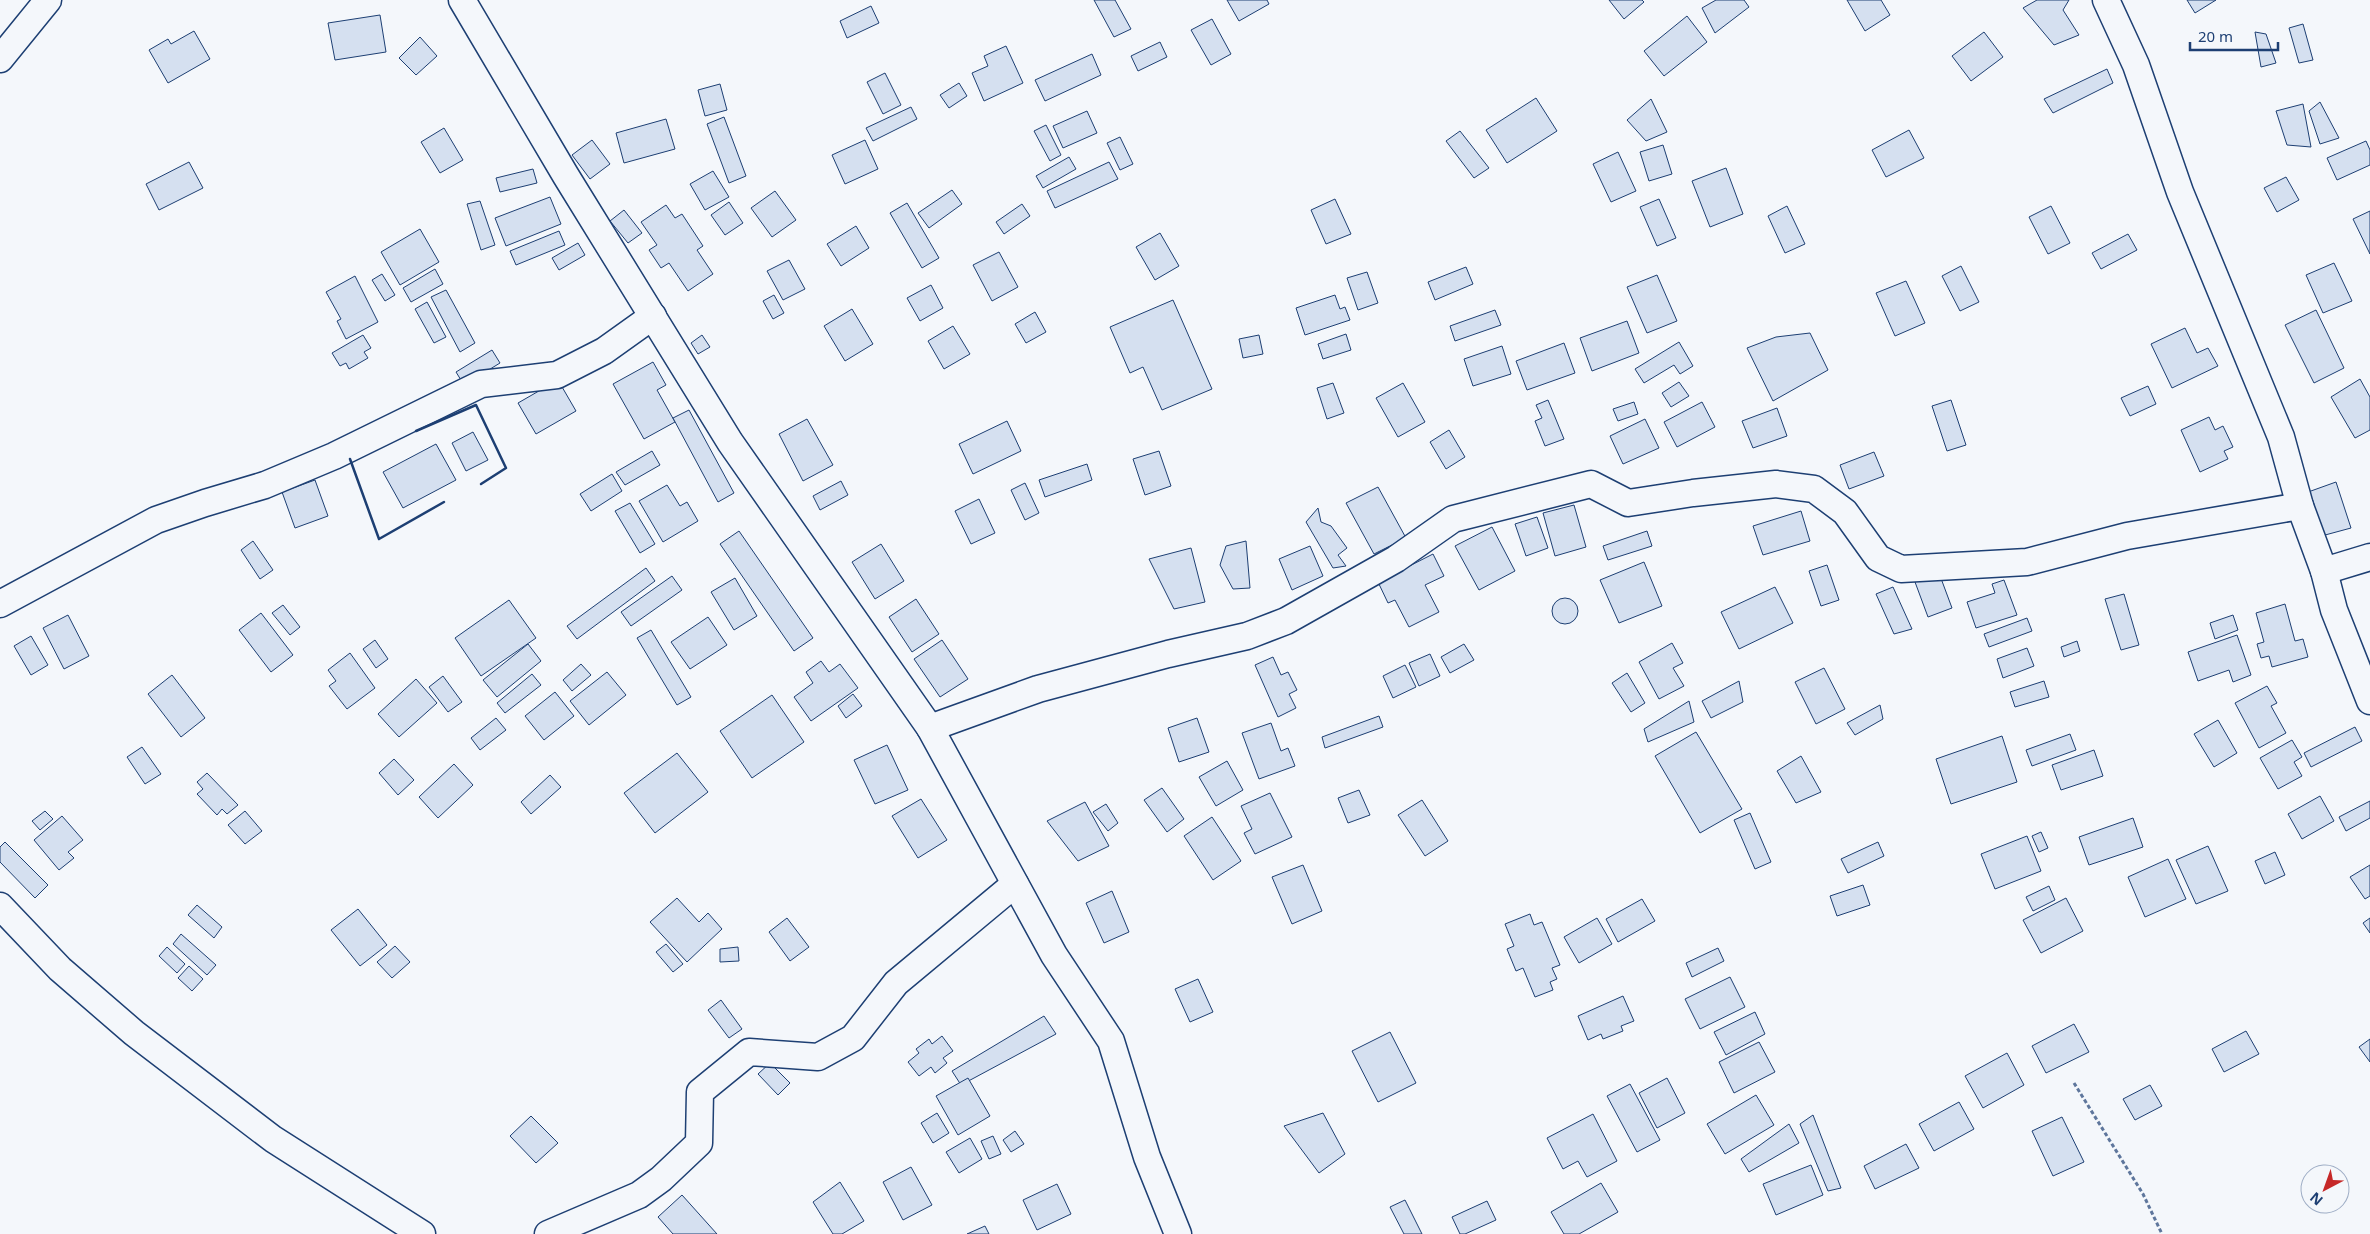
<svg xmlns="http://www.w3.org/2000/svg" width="2370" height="1234" viewBox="0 0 2370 1234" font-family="'Noto Sans',sans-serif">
<rect width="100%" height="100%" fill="#f4f7fb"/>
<!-- building -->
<g fill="#d5e0f0" stroke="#1d3f73">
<polygon points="1094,0 1115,0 1131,29 1114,37"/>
<polygon points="1227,0 1267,0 1269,4 1239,21"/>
<polygon points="1609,0 1642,0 1644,2 1624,19"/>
<polygon points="1716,0 1744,0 1749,7 1715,33 1702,8"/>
<polygon points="1847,0 1881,0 1890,15 1865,31"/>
<polygon points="2037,0 2069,0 2063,10 2079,35 2054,45 2023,8"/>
<polygon points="2187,0 2216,0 2195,13"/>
<polygon points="871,6 879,23 847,38 840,21"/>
<polygon points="380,15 386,52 335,60 328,23"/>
<polygon points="1687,16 1707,42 1664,76 1644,51"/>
<polygon points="1212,19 1231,54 1211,65 1191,30"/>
<polygon points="2303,24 2313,60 2299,63 2289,28"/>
<polygon points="194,31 210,59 168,83 149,50 168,39 171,44"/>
<polygon points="1984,32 2003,57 1971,81 1952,56"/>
<polygon points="2255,32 2266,34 2276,63 2261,67"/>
<polygon points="420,37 437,56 416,75 399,58"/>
<polygon points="1160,42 1167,57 1138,71 1131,56"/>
<polygon points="1006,46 1023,83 984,101 972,73 988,66 984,56"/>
<polygon points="1092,54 1101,75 1045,101 1035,80"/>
<polygon points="2107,69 2113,83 2053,113 2044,99"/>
<polygon points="885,73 901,105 883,114 867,82"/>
<polygon points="959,83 967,96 949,108 940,95"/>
<polygon points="720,84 727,110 705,116 698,90"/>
<polygon points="1536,98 1557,131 1507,163 1486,130"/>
<polygon points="1651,99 1667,132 1646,141 1627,120"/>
<polygon points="2320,102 2339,138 2320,144 2309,111"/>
<polygon points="2303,104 2311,147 2287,145 2276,111"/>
<polygon points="911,107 917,119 873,141 866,128"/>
<polygon points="1087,111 1097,133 1063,148 1053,126"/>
<polygon points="724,117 746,176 729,183 707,124"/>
<polygon points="666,119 675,149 624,163 616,133"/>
<polygon points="1046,125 1061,155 1050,161 1034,131"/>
<polygon points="444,128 463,160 440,173 421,142"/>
<polygon points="1909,130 1924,158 1886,177 1872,150"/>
<polygon points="1460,131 1489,168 1474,178 1446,141"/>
<polygon points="1120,137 1133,164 1120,170 1107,143"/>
<polygon points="592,140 610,164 590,179 572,155"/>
<polygon points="865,140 878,169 845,184 832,155"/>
<polygon points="2366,141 2370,150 2370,165 2337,180 2327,158"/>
<polygon points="1663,145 1672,174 1649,181 1640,152"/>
<polygon points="1618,152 1636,191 1611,202 1593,164"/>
<polygon points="1069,157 1076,169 1043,188 1036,176"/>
<polygon points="189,162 203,188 159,210 146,184"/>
<polygon points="1109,162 1118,179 1055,208 1047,191"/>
<polygon points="1726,168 1743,214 1710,227 1692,181"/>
<polygon points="533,169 537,183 500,192 496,178"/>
<polygon points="713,171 729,197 705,210 690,184"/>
<polygon points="2286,177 2299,200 2277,212 2264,188"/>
<polygon points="952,190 962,204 929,228 918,213"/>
<polygon points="775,191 796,220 772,237 751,208"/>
<polygon points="550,197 561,224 506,246 495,218"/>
<polygon points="1335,199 1351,234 1326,244 1311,210"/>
<polygon points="1659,199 1676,238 1657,246 1640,207"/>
<polygon points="480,201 495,245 481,250 467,204"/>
<polygon points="729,202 743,223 725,235 711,215"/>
<polygon points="907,203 939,258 922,268 890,213"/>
<polygon points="1022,204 1030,216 1004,234 996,222"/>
<polygon points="666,205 675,218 682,214 703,246 697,250 713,274 688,291 669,263 661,268 649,250 657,245 641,222"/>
<polygon points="1787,206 1805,244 1785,253 1768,216"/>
<polygon points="2051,206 2070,243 2048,254 2029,217"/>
<polygon points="624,210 642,233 628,243 610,221"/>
<polygon points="2370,211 2370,254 2353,219"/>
<polygon points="856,226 869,248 841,266 827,244"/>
<polygon points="420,229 439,262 400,285 381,252"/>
<polygon points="559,231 565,245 516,265 510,251"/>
<polygon points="1160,233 1179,266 1155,280 1136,247"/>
<polygon points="2128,234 2137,250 2101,269 2092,253"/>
<polygon points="578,243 585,255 559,270 552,258"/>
<polygon points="999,252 1018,287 992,301 973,265"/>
<polygon points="789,260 805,289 783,300 767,271"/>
<polygon points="2334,263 2352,301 2323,313 2306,275"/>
<polygon points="1961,266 1979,302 1960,311 1942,276"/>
<polygon points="1466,267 1473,284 1435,300 1428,282"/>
<polygon points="435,269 443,284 411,302 403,288"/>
<polygon points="1367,272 1378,303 1358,310 1347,278"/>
<polygon points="382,274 395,295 385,301 372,280"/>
<polygon points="1657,275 1677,321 1647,333 1627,287"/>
<polygon points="355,276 378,322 346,339 337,321 341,319 326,292"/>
<polygon points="1906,281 1925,323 1895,336 1876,293"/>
<polygon points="931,285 943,308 920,321 907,298"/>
<polygon points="446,290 475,343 460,352 431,297"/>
<polygon points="774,295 784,313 773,319 763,301"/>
<polygon points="1335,295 1340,309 1345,307 1350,320 1305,335 1296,308"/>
<polygon points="1173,300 1212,389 1162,410 1143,367 1130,373 1110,327"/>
<polygon points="427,302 446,337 434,343 415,309"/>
<polygon points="852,309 873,344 845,361 824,326"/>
<polygon points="1495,310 1501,325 1455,341 1450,326"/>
<polygon points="2316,310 2344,368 2314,383 2285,325"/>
<polygon points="1035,312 1046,332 1026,343 1015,324"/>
<polygon points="1627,321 1639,353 1592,371 1580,338"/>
<polygon points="953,326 970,354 944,369 928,341"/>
<polygon points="2185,328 2197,353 2208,348 2218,366 2172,388 2151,344"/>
<polygon points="1810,333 1828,370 1773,401 1747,348 1776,337"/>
<polygon points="1346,334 1351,350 1323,359 1318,344"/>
<polygon points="363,335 371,348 364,352 368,358 349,369 346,363 340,366 332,353"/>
<polygon points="702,335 710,347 698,354 691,343"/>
<polygon points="1259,335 1263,354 1243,358 1239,339"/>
<polygon points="1679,342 1693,366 1680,374 1674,365 1644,383 1635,369"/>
<polygon points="1564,343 1575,373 1527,390 1516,361"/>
<polygon points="1502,346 1511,374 1473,386 1464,359"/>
<polygon points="492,350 500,363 464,385 456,372"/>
<polygon points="653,362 666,385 657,390 675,422 644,439 613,384"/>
<polygon points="2360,379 2370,397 2370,430 2355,438 2331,397"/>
<polygon points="558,380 576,411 536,434 518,403"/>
<polygon points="1679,382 1689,396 1671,407 1662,393"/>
<polygon points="1333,383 1344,413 1327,419 1317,388"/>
<polygon points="1403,383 1425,422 1398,437 1376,398"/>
<polygon points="2148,386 2156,404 2130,416 2121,398"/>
<polygon points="1548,400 1564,439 1545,446 1535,421 1542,418 1536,405"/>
<polygon points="1951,400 1966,445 1947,451 1932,406"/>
<polygon points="1634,402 1638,414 1618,421 1613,409"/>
<polygon points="1702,402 1715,427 1677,447 1664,422"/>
<polygon points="1777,408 1787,436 1753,448 1742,421"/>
<polygon points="689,410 734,493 718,502 673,418"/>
<polygon points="2209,417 2215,430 2223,426 2233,447 2224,451 2228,459 2200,472 2181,430"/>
<polygon points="807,419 833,465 803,481 779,434"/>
<polygon points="1645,419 1659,448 1623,464 1610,436"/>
<polygon points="1007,421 1021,451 973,474 959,444"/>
<polygon points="1449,430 1465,457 1446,469 1430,442"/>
<polygon points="473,432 488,460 466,471 452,443"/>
<polygon points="436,444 456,480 403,508 383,472"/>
<polygon points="652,451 660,465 625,485 616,472"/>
<polygon points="1159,451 1171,486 1145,495 1133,459"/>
<polygon points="1874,452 1884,476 1849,489 1840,465"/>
<polygon points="1087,464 1092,480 1045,497 1039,480"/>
<polygon points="612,474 622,491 591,511 580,494"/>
<polygon points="315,480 328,516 295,528 282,492"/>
<polygon points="841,481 848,495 820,510 813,496"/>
<polygon points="2336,482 2351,528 2314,538 2297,496"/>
<polygon points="1025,483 1039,513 1025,520 1011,490"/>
<polygon points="667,485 680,506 687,502 698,521 663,542 639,501"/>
<polygon points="1378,487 1406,538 1374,554 1346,503"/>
<polygon points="979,499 995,533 971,544 955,511"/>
<polygon points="630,503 655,544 640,553 615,511"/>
<polygon points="1574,505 1586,547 1555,556 1543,513"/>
<polygon points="1318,508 1321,522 1331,526 1347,548 1338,555 1346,566 1333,568 1306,522"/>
<polygon points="1801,511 1810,541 1763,555 1753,526"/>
<polygon points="1537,517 1548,548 1526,556 1515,524"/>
<polygon points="1492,527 1515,571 1479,590 1455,546"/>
<polygon points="739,531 813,638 794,651 720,544"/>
<polygon points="1647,531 1652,546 1608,560 1603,546"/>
<polygon points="253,541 273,570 260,579 241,550"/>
<polygon points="1246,541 1250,588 1233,589 1220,565 1226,546"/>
<polygon points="881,544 904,581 875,599 852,562"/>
<polygon points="1310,546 1323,576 1292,590 1279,559"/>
<polygon points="1191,548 1205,602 1174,609 1149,559"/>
<polygon points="1433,554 1444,576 1425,585 1439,612 1409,627 1395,600 1388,603 1378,582"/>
<polygon points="1644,562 1662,606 1619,623 1600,580"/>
<polygon points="1827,565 1839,600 1821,606 1809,571"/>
<polygon points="646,568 655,581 577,639 567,626"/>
<polygon points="1939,573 1952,608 1928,617 1915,582"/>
<polygon points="672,576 682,590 631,626 621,612"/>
<polygon points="735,578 757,616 734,630 711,592"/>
<polygon points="2004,580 2017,615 1976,628 1967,602 1995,593 1992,584"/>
<polygon points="1775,587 1793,623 1739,649 1721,612"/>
<polygon points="1893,587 1912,629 1894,634 1876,594"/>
<polygon points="2124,594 2139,645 2121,650 2105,599"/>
<circle cx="1565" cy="611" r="13"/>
<polygon points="916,599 939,634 912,652 889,617"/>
<polygon points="509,600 536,638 481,676 455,638"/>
<polygon points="2285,604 2295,641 2303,639 2308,657 2272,667 2269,656 2261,658 2257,644 2264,642 2256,613"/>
<polygon points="283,605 300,627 290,635 272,613"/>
<polygon points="261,613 293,655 271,672 239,630"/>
<polygon points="68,615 89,656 64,669 43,628"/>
<polygon points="2233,615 2238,630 2215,639 2210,623"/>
<polygon points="708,617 727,645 690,669 671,642"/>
<polygon points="2027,618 2032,631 1989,647 1984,634"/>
<polygon points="651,630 691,697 677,705 637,638"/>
<polygon points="2237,635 2251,675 2233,682 2229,670 2198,681 2188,652"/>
<polygon points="31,636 48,665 31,675 14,646"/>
<polygon points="375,640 388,659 376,668 363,649"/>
<polygon points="942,640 968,679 940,697 914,659"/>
<polygon points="2077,641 2080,651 2064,657 2061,647"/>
<polygon points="1672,643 1683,663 1673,668 1684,686 1659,699 1639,662"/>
<polygon points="528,644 541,661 497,697 483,680"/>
<polygon points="1464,644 1474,660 1450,673 1441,657"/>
<polygon points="2027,648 2034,666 2003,678 1997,659"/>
<polygon points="350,653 375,688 347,709 329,686 336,681 328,670"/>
<polygon points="1430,654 1440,676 1419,686 1409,663"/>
<polygon points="1273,657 1281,675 1288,672 1297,690 1289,694 1296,708 1278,717 1255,665"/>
<polygon points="821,661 829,672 840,664 858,688 811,721 794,697 813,683 806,672"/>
<polygon points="581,664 591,675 572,691 563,680"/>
<polygon points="1405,665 1416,687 1393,698 1383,676"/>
<polygon points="1824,668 1845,709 1816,724 1795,682"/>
<polygon points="607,672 626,695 589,725 570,701"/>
<polygon points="1627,673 1645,703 1631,712 1612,683"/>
<polygon points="532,674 541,685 505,713 497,703"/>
<polygon points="172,675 205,718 181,737 148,694"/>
<polygon points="443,676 462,702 448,712 429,687"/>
<polygon points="416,679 437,703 399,737 378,714"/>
<polygon points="1739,681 1743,702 1711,718 1702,701"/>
<polygon points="2044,681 2049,697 2015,707 2010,692"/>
<polygon points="2267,686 2277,703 2271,706 2286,733 2259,748 2235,703"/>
<polygon points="555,692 574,716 544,740 525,716"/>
<polygon points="853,694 862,706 846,718 838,706"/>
<polygon points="772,695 804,742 752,778 720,731"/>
<polygon points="1689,701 1694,722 1648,742 1644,729"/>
<polygon points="1880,705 1883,719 1855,735 1847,723"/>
<polygon points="1379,716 1383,727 1325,748 1322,737"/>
<polygon points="496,718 506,730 480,750 471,738"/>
<polygon points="1197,718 1209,752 1179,762 1168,728"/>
<polygon points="2218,720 2237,753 2214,767 2194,734"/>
<polygon points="1271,723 1281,751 1288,748 1295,766 1259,779 1242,733"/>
<polygon points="2355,727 2362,741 2311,767 2304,753"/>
<polygon points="1696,732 1742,809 1700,833 1655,756"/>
<polygon points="2070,734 2076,750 2032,766 2026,750"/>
<polygon points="2002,736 2017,782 1951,804 1936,759"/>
<polygon points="2292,740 2302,757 2294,762 2302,776 2278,789 2260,758"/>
<polygon points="887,745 908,790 875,804 854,760"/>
<polygon points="142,747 161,774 145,784 127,757"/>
<polygon points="2094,750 2103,776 2061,790 2052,765"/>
<polygon points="677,753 708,792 655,833 624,793"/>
<polygon points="1801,756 1821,792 1796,803 1777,771"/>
<polygon points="394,759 414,780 398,795 379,773"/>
<polygon points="1227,761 1243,790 1216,806 1199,777"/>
<polygon points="454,764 473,785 438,818 419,797"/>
<polygon points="207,773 238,805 227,814 222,809 217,815 197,794 203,789 197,782"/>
<polygon points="550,775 561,787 531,814 521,802"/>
<polygon points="1162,788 1184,819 1167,832 1144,800"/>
<polygon points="1359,790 1370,815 1348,823 1338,798"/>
<polygon points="1270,793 1292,837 1255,854 1244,833 1252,829 1241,806"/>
<polygon points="2320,796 2334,821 2302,839 2288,814"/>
<polygon points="921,799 947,840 918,858 892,816"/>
<polygon points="1422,800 1448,841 1425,856 1398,815"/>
<polygon points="2370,801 2370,818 2346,831 2339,817"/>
<polygon points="1085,802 1109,846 1078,861 1047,821"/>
<polygon points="1106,804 1118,823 1108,831 1093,812"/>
<polygon points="45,811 53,819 40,830 32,821"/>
<polygon points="245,811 262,831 245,844 228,825"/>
<polygon points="1750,813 1771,862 1755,869 1734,820"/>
<polygon points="62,816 83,840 68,852 74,858 59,870 34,840"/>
<polygon points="1212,817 1241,861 1213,880 1184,836"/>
<polygon points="2133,818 2143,847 2089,865 2079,837"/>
<polygon points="2041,832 2048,848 2039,852 2032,836"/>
<polygon points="2027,836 2041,871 1995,889 1981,854"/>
<polygon points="5,842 48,885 35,898 0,862 0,847"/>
<polygon points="1878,842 1884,856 1848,873 1841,859"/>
<polygon points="2208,846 2228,891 2196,904 2176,860"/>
<polygon points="2275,852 2285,875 2265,884 2255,861"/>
<polygon points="2168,859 2186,899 2145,917 2128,877"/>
<polygon points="1303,865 1322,911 1292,924 1272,877"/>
<polygon points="2370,865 2370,896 2365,899 2350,877"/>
<polygon points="1863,885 1870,905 1837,916 1830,896"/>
<polygon points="2049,886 2055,900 2033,911 2026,897"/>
<polygon points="1112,891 1129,932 1104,943 1086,903"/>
<polygon points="677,898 699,922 708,913 722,929 687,962 650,922"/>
<polygon points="2066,898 2083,931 2041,953 2023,920"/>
<polygon points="1642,899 1655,921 1618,942 1606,919"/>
<polygon points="197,905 222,927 214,938 188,915"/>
<polygon points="358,909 387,945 360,966 331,930"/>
<polygon points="1530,914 1534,925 1542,922 1560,965 1552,968 1557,979 1550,982 1553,990 1535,997 1523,968 1516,971 1507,949 1514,946 1505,924"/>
<polygon points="787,918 809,947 790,961 769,932"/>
<polygon points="1597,918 1612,944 1579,963 1564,937"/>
<polygon points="2370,918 2370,933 2363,923"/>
<polygon points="181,934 216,965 207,975 173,944"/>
<polygon points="666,944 683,964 673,972 656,952"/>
<polygon points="395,946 410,962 392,978 377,962"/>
<polygon points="167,947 185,964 177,973 159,956"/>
<polygon points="738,947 739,961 720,962 720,949"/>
<polygon points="1718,948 1724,961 1692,977 1686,963"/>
<polygon points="189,966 203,979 192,991 178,978"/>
<polygon points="1730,977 1745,1007 1700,1029 1685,999"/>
<polygon points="1198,979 1213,1012 1190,1022 1175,989"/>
<polygon points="1623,996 1634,1021 1621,1026 1623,1031 1603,1039 1601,1034 1588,1040 1578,1016"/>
<polygon points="721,1000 742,1029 729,1038 708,1010"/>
<polygon points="1755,1012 1765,1034 1726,1055 1714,1032"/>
<polygon points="1044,1016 1056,1034 961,1085 952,1071"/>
<polygon points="2074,1024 2089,1052 2046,1073 2032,1046"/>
<polygon points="2246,1031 2259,1054 2224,1072 2212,1049"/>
<polygon points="1390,1032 1416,1083 1378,1102 1352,1051"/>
<polygon points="942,1036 953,1051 943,1058 947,1063 935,1073 931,1067 919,1076 908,1062 919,1053 916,1049 929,1039 932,1044"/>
<polygon points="2370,1039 2370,1062 2359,1047"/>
<polygon points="1759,1042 1775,1072 1734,1093 1719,1062"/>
<polygon points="2007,1053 2024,1085 1983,1108 1965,1076"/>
<polygon points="770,1063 790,1083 778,1095 758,1074"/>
<polygon points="968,1078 990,1116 958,1135 936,1096"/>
<polygon points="1667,1078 1685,1113 1657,1128 1639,1093"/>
<polygon points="1630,1084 1660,1140 1637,1152 1607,1096"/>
<polygon points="2150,1085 2162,1106 2135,1120 2123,1099"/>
<polygon points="1756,1095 1774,1125 1725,1154 1707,1124"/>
<polygon points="1959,1102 1974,1129 1934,1151 1919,1124"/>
<polygon points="937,1113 949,1133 933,1143 921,1123"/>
<polygon points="1323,1113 1345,1154 1319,1173 1284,1126"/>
<polygon points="1593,1114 1617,1161 1587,1177 1578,1161 1563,1169 1547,1138"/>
<polygon points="1813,1115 1841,1188 1828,1191 1800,1124"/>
<polygon points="531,1116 558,1143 536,1163 510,1136"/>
<polygon points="2062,1117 2084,1162 2053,1176 2032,1131"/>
<polygon points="1789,1124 1799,1143 1749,1172 1741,1159"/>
<polygon points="1015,1131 1024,1144 1011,1152 1003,1140"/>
<polygon points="993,1136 1001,1154 989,1159 981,1141"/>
<polygon points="970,1138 982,1159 959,1173 946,1152"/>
<polygon points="1906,1144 1919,1168 1875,1189 1864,1166"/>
<polygon points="1811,1165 1823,1195 1776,1215 1763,1184"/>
<polygon points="911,1167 932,1205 903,1220 883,1182"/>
<polygon points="840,1182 864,1221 842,1234 833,1234 813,1202"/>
<polygon points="1601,1183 1618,1212 1579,1234 1564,1234 1551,1212"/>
<polygon points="1057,1184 1071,1214 1037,1230 1023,1200"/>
<polygon points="682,1195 717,1234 673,1234 658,1217"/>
<polygon points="1405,1200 1422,1234 1404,1234 1390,1207"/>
<polygon points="1487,1201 1496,1220 1465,1234 1460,1234 1452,1217"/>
<polygon points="985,1226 989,1234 967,1234"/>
</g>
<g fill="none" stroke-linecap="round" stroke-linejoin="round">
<!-- street casing -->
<g stroke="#1d3f73" stroke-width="29">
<g id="street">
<polyline points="462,0 566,176 730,442 930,728 1038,689 1168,654 1247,636 1286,621 1396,559 1453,519 1591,484 1628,503 1693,493 1776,484 1814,489 1845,512 1878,558 1901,569 2027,562 2127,536 2300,506"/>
<polyline points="2106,0 2136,65 2180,192 2281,437 2300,506 2324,571 2370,557"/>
<polyline points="0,59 48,0"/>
<polyline points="2324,571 2334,610 2370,701"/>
<polyline points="0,604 156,520 205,503 265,485 334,456 481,384 557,375 604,351 653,316"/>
<polyline points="930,728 1054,955 1111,1041 1147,1157 1178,1234"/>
<polyline points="0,906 60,969 134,1033 273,1139 422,1234"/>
<polyline points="548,1234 639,1195 661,1179 699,1143 700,1092 749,1052 818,1057 853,1038 896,983 1015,884"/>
</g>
</g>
<!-- path -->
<polyline stroke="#5e769c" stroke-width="3" stroke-dasharray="4 2.5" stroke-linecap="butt" points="2074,1083 2143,1194 2162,1234"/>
<!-- street -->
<use href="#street" stroke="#f4f7fb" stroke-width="26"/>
<!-- wall -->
<g stroke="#1d3f73" stroke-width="2.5">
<polyline points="416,431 476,405 506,468 481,484"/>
<polyline points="350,459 379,539 444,502"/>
</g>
</g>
<!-- north arrow -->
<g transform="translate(2325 1189) rotate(221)"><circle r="24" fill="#f4f7fb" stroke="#9eadc5"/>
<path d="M0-4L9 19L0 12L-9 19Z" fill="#c62828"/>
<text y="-8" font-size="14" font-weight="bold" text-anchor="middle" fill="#1d3f73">N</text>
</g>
<!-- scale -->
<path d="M2190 42v8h88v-8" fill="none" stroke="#1d3f73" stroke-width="2.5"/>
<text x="2198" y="42" font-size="15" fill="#1d3f73" stroke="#f4f7fb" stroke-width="4" paint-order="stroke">20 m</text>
</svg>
